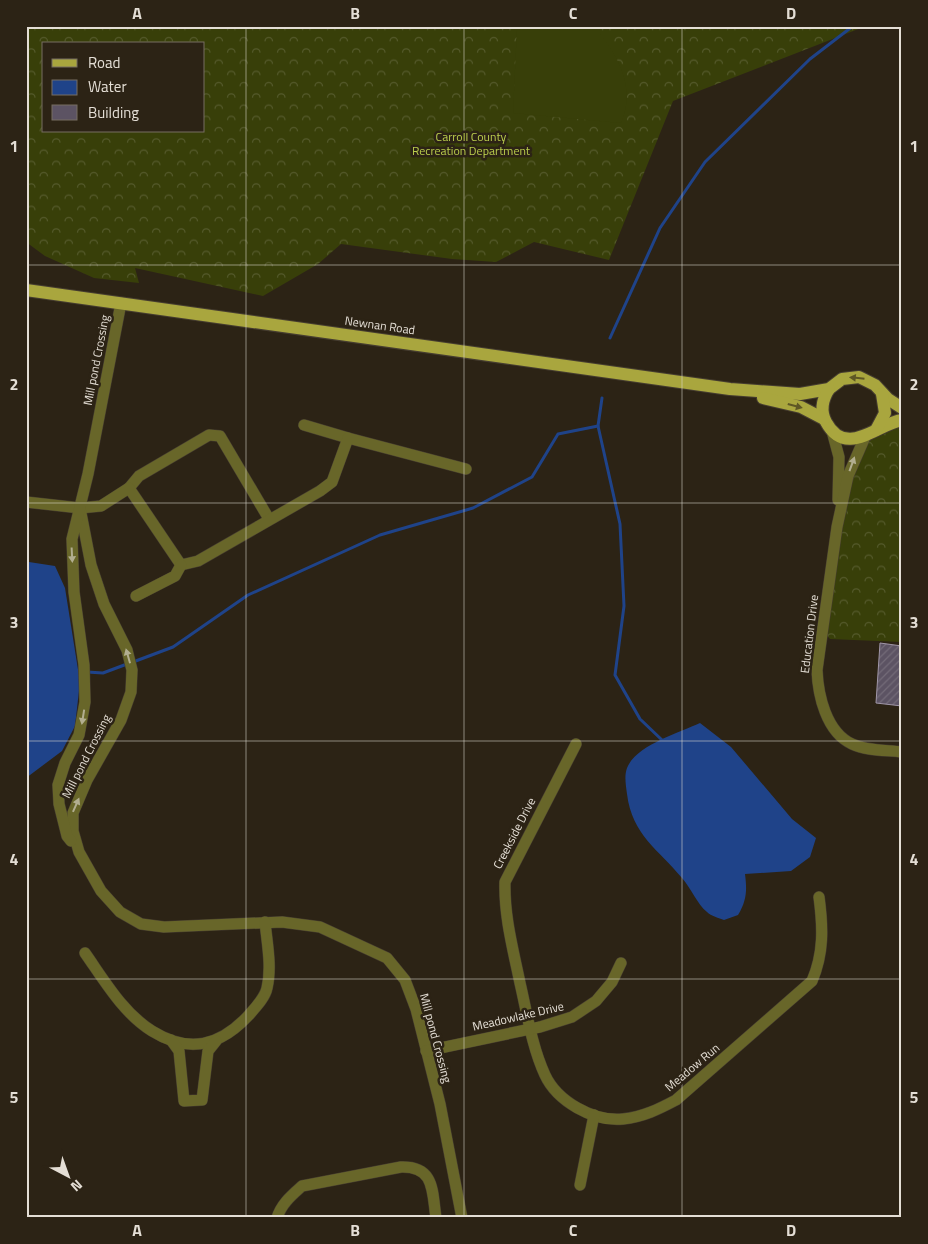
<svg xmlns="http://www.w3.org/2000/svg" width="928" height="1244" viewBox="0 0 928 1244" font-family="'Titillium Web',sans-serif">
<defs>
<pattern id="forest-crowns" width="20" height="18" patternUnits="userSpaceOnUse" patternTransform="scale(1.25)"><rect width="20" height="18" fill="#383f09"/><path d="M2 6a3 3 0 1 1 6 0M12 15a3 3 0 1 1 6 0" fill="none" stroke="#555a2c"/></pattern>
<pattern id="building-hatch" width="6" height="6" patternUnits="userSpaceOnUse" patternTransform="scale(1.25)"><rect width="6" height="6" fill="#5c5363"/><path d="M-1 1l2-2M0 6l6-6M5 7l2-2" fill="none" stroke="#736b78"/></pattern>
</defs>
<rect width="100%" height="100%" fill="#2c2315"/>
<!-- forest -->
<g fill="url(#forest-crowns)" fill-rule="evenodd">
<path d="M26,26h840l-193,75 -64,159 -75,-18 -38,20 -44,-3 -111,-15 -23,20 -55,32 -128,-28 4,15 -45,-5 -49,-22 -19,-14zM44,44h160v87h-160z"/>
<path d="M902,425v217l-72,-3 -8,-9 1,-6c7,-34 26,-162 45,-182 8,-10 22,-13 34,-17z"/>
</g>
<!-- garden -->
<path fill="#383f09" d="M517,26h74l5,3c23,27 40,60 25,94l-108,-10z"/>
<!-- water -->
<g fill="#1f4389">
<polygon points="29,562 55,566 65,588 80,682 75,726 62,751 26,778 26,563"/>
<path d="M700,723l31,24 61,72 24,19 -6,19 -19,14 -46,3c2,16 2,26 -7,41l-14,5c-5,-2 -13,-4 -17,-8 -10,-8 -16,-24 -25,-34 -23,-28 -50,-43 -55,-84 -1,-8 -3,-18 0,-26 9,-23 52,-35 73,-45z"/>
</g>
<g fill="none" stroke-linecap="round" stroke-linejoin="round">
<!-- stream -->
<g stroke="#1f4389" stroke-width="3">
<polyline points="610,338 660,228 705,162 810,59 853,26"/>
<polyline points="602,398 598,426 620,524 624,606 615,675 640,719 662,740"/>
<polyline points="133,662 173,647 248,595 380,535 473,508 532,477 558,434 598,426"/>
<polyline points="87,672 103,673 127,664"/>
</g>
</g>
<!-- building -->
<polygon fill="url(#building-hatch)" stroke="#a096a8" points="880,643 902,646 902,706 876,703"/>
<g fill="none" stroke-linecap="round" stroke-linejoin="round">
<!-- minor casing -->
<g stroke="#463d30" stroke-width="12">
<g id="minor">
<polyline points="304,425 348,438"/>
<polyline points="832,431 839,457 838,500"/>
<path d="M865,437l-17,39 -11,51 -20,143c1,25 9,62 35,74 15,7 34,6 50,8"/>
<polyline points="129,488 139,476 209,435 220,436 269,519"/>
<polyline points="26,502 80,508 101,506 129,488 181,565 198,561 320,491 332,482 348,438 466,469"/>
<polyline points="80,508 91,565 104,604 127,650 132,670 131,692 121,720 87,780 73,813 73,831 79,852 101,891 120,912 141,924 164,927 282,922 320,927 387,958 405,980 416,1009 440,1104 462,1218"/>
<polyline points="136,596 175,576 181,565"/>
<path d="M576,744l-71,138c-1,34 8,67 15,101 7,30 12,64 25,92 12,26 48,47 78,44 20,-2 36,-10 53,-19l136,-119c12,-28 11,-54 7,-84"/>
<polyline points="71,841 67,836 59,804 58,785 65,763 79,735 85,702 84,665 74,592 72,539 88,474 121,303"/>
<path d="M85,953c19,27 38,60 67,78 37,23 68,15 96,-15 7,-8 17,-18 19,-28 5,-21 0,-45 -2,-66"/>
<polyline points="171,1040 179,1051 184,1101 202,1100 208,1051 216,1041"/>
<polyline points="426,1051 540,1027 572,1017 596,1001 612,982 621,963"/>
<polyline points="580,1185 594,1115"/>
<path d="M277,1218c4,-14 15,-23 25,-32l99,-19c34,-1 31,24 35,51"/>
</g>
</g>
<!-- primary casing -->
<g stroke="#463d30" stroke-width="14">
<g id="primary">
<polyline points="26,290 730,389 800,394 829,389 842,379 859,377 875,385 888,399 902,408"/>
<path d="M829,389c-7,11 -9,22 -3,33 20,37 51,2 76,-2"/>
<polyline points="763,398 801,407 824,419"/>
<polyline points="876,430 885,413 882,394"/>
</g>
</g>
<!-- minor -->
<use href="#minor" stroke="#686629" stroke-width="11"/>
<!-- primary -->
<use href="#primary" stroke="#a9a63e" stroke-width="12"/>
</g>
<!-- one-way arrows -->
<defs><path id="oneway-solid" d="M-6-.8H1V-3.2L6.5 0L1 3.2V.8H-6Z" transform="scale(1.25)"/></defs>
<g fill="#5e5725">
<use href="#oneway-solid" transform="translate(857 378) rotate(-174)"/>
<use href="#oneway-solid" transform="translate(795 406) rotate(15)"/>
</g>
<g fill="#b2ae90">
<use href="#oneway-solid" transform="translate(852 464) rotate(-70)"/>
<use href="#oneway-solid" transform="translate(72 555) rotate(87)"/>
<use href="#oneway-solid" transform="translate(128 656) rotate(-106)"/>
<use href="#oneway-solid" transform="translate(83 717) rotate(99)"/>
<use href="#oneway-solid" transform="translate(76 805) rotate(-66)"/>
</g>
<!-- grid -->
<path fill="none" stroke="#e4ded5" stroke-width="1" stroke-opacity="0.55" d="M246,26v1192M464,26v1192M682,26v1192M26,265h876M26,503h876M26,741h876M26,979h876"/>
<g text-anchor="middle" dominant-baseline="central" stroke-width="5" stroke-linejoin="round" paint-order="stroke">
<!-- park labels -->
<g font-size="12" fill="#bbce4d" stroke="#2c2315">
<text x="471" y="136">Carroll County<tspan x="471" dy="14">Recreation Department</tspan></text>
</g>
<!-- street labels -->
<g font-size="12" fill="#e4ded5" stroke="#2c2315">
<text transform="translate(380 325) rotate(8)">Newnan Road</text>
<text transform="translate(96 360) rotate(-79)">Mill pond Crossing</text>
<text transform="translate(809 634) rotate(-83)">Education Drive</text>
<text transform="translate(86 756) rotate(-63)">Mill pond Crossing</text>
<text transform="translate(514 833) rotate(-63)">Creekside Drive</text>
<text transform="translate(518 1016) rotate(-13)">Meadowlake Drive</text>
<text transform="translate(436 1038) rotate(75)">Mill pond Crossing</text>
<text transform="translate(692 1067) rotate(-40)">Meadow Run</text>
</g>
</g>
<!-- border -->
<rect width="928" height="1244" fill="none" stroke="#2c2315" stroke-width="55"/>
<!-- legend -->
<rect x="42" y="42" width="162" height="90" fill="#2c2315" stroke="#766e62"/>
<rect x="52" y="59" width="25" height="8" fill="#a9a63e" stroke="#766e62"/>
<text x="88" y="68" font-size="15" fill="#e4ded5">Road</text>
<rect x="52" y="80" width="25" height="15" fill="#1f4389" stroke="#766e62"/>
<text x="88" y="92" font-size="15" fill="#e4ded5">Water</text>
<rect x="52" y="105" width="25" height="15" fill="#5c5363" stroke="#766e62"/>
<text x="88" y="118" font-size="15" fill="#e4ded5">Building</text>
<!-- north arrow -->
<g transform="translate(68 1176) rotate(139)" stroke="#2c2315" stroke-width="4" paint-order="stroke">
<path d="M0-4L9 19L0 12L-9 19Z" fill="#e4ded5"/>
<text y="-8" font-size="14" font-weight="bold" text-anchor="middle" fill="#e4ded5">N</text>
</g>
<rect x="28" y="28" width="872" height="1188" fill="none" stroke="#e4ded5" stroke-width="2"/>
<g font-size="16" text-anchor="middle" font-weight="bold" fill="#e4ded5">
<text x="137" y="19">A</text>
<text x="355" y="19">B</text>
<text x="573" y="19">C</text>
<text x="791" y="19">D</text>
<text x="14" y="152">1</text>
<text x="914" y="152">1</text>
<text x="14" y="390">2</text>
<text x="914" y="390">2</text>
<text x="14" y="628">3</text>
<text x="914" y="628">3</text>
<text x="14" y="865">4</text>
<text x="914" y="865">4</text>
<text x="14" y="1103">5</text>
<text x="914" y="1103">5</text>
<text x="137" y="1236">A</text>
<text x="355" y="1236">B</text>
<text x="573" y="1236">C</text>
<text x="791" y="1236">D</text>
</g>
</svg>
